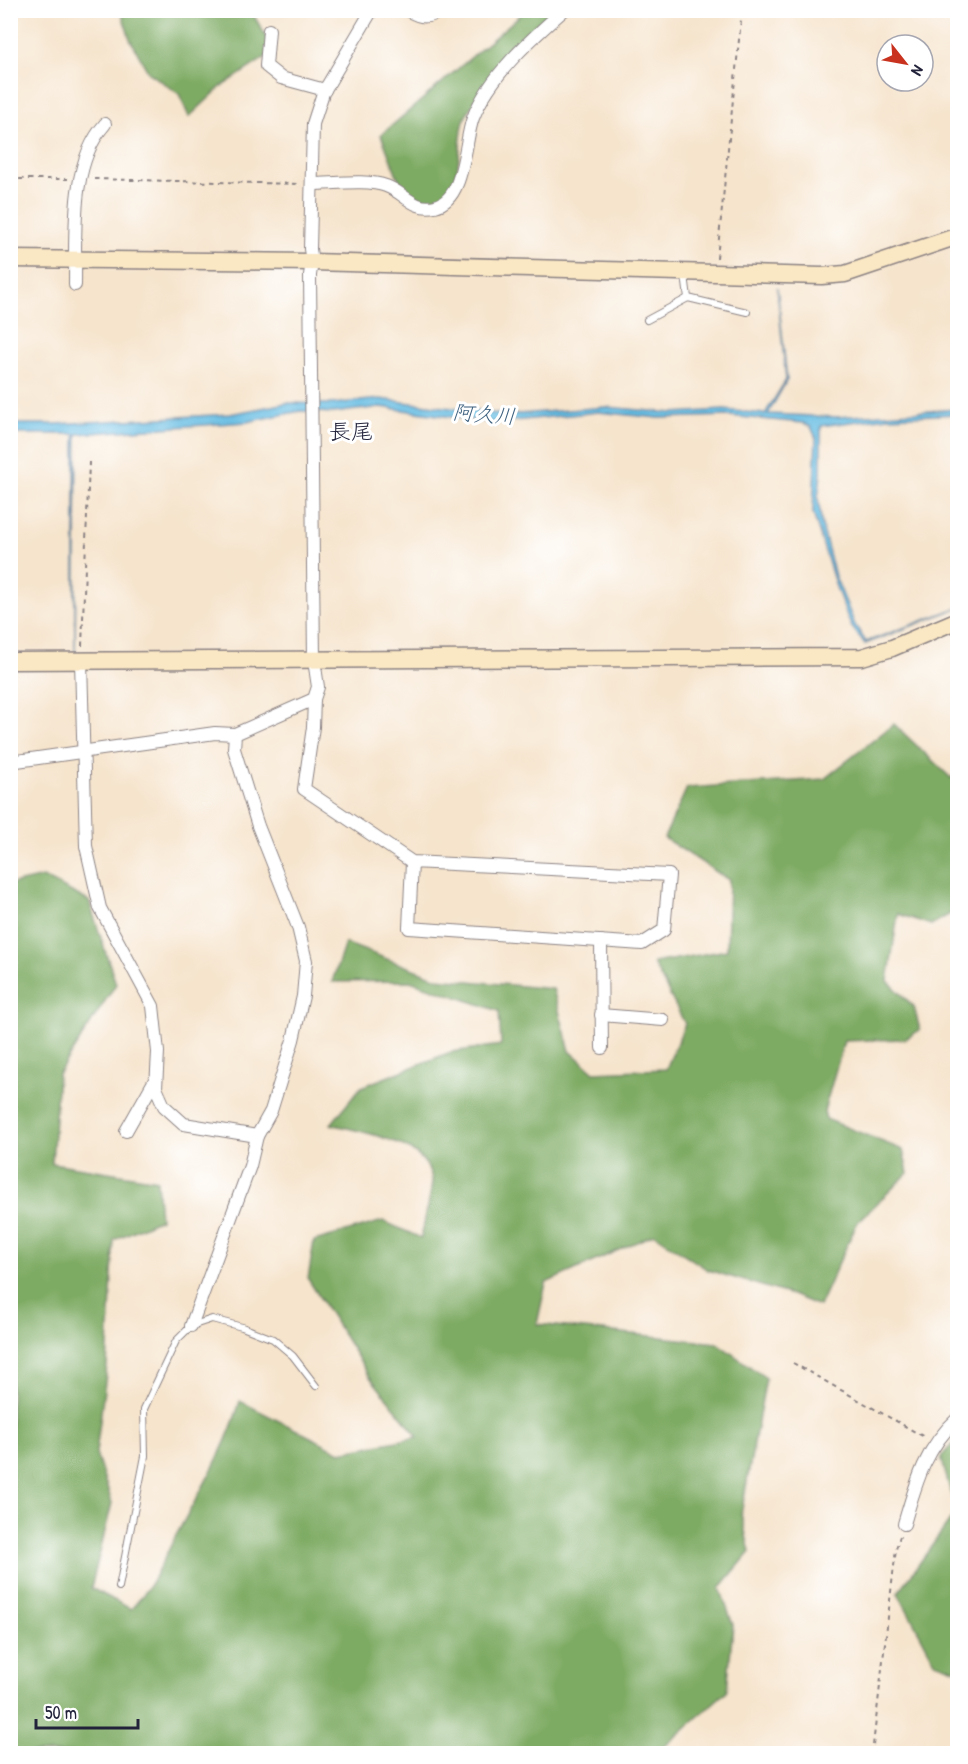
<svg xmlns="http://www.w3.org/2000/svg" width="968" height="1764" viewBox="0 0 968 1764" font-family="'Patrick Hand','Klee One',sans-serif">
<rect width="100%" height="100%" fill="#fff"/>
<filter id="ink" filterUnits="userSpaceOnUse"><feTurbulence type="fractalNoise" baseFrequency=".0167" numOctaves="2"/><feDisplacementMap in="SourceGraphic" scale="12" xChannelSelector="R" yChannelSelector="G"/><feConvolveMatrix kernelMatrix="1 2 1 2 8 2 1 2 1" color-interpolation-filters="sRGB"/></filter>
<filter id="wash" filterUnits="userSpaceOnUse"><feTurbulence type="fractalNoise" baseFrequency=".008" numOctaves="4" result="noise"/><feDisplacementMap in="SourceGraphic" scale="24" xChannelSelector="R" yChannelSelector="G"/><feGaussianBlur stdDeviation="1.35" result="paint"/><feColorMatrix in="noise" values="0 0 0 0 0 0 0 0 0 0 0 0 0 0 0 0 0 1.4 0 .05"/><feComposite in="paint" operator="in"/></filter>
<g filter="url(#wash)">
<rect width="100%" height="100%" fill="#f6e4cc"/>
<!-- forest -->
<g fill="#7eab64" stroke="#506650" stroke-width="1.5">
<polygon points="121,11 251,11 275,51 221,87 189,117 179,94 148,72 130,39"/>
<path d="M525,11h32c-35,28 -56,47 -80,87 -4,7 -11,15 -13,23 -7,24 0,61 -24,77 -13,8 -27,-4 -38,-10l-21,-53z"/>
<path d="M894,724l57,54 6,-4v136l-26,15 -33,-11 -10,67 26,26 6,23 -15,9 -61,2 -20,70 2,8 77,31 5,23 -51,50 -38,83 -27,-11 -84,-25 -54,-36 -108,49 -9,41 180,19 49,35 -25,136 9,38 -30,36 13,37 -6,66 -70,62h-646v-869l32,-7 46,24 27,83 -58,90 -6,89 105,17 3,39 -46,21 -7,126 -11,87 16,50 -21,85 40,21c24,-25 31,-49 48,-79 23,-42 48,-83 61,-129l100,51 78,-15 -48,-60 -62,-98 6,-38 69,-20 38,17c2,-12 12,-50 11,-59 -7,-39 -69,-46 -101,-55l30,-37 90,-35 50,-7 -2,-34 -89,-30 -78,1 13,-39 92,35 116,11 17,62 24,21 72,-3 19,-45 -32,-61 74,-13 2,-70 -65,-42 23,-50 137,-9z"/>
<polygon points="957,1439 957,1670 935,1662 898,1593 956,1512 941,1457"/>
</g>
<!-- water -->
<polygon fill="#65bce2" stroke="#446f8e" stroke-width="1.5" points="777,287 787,380 768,414 837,417 957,409 957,414 888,417 821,426 821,473 818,498 822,526 835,576 855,625 866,642 957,608 865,644 851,626 836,587 813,513 816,438 811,427 803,423 730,416 659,418 598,412 495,423 381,407 333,413 300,411 247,422 77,434 75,653 75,434 11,434 11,424 56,424 230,414 287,403 332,404 380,399 507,415 606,407 673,413 724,410 765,414 786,380"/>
</g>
<g filter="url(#ink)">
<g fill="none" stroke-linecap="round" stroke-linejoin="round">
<!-- lane casing -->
<g stroke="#8c8384" stroke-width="8">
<g id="lane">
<polyline points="685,275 688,298"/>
<polyline points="647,320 688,298 747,312"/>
<polyline points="119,1587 145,1456 144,1409 176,1341 191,1326 212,1319 242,1327 273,1339 293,1356 316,1386"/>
</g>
</g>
<!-- street casing -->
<g stroke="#8c8384" stroke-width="14">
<g id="street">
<path d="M407,10c15,9 22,8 36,0"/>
<polyline points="269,30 266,66 281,78 325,90"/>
<path d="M313,184c19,0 55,-5 73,2 18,6 27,25 49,20 30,-6 29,-64 38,-88 16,-42 58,-79 91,-108"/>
<path d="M75,285c1,-51 -6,-120 30,-161"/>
<polyline points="81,661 86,846 100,908 153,1006 158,1052 156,1088 164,1106 184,1124 257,1136 271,1111 293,1040 303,996 306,961 298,927 258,826 234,749 235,734 314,699 318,687 314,660 310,275 312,262 310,249 313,124 323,93 372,10"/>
<polyline points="314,699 313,727 304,789 412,862 409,928 642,944 664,930 669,875 412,862"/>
<polyline points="10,762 215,733 235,734"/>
<polyline points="601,941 602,1048"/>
<polyline points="601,1015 663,1020"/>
<polyline points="126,1131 156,1078"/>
<polyline points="191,1326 250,1166 257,1136"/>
<path d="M904,1524c12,-41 21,-76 54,-106"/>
</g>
</g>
<!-- secondary casing -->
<g stroke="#8c8384" stroke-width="19">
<g id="secondary">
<polyline points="10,259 312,262 822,276 845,274 958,236"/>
<polyline points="10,661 862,657 892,648 958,620"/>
</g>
</g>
<!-- path -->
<g stroke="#8c8384" stroke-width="2" stroke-dasharray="4.5 4.5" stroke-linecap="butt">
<polyline points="10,179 68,179"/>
<polyline points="94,179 299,184"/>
<polyline points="717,258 742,10"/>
<polyline points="82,646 89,462"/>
<polyline points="793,1363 926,1438"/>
<polyline points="872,1754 896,1549 900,1536"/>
</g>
<!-- lane -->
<use href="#lane" stroke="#fff" stroke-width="6"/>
<!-- street -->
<use href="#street" stroke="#fff" stroke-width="12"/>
<!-- secondary -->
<use href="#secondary" stroke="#fae7c3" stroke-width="16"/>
</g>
</g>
<g text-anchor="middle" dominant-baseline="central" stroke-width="6" stroke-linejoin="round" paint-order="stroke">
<!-- water labels -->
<g font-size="21" font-style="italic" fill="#3d607e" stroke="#fff">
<text transform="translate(484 414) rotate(4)">阿久川</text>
</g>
<!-- quarter labels -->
<g font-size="22" fill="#22223b" stroke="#fff">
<text x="351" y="431">長尾</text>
</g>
</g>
<!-- margin -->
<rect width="968" height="1764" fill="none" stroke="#fff" stroke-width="36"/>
<!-- north arrow -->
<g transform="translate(905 63) rotate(121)"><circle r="28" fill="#ffffff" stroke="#a7a7b1" stroke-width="1.5"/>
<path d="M0-4.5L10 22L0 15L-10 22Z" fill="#c8321e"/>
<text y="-9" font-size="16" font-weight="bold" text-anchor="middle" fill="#22223b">N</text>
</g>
<!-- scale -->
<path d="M36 1719v9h102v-9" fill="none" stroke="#22223b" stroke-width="3"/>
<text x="45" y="1719" font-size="18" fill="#22223b" stroke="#ffffff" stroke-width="4.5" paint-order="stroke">50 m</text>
</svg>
